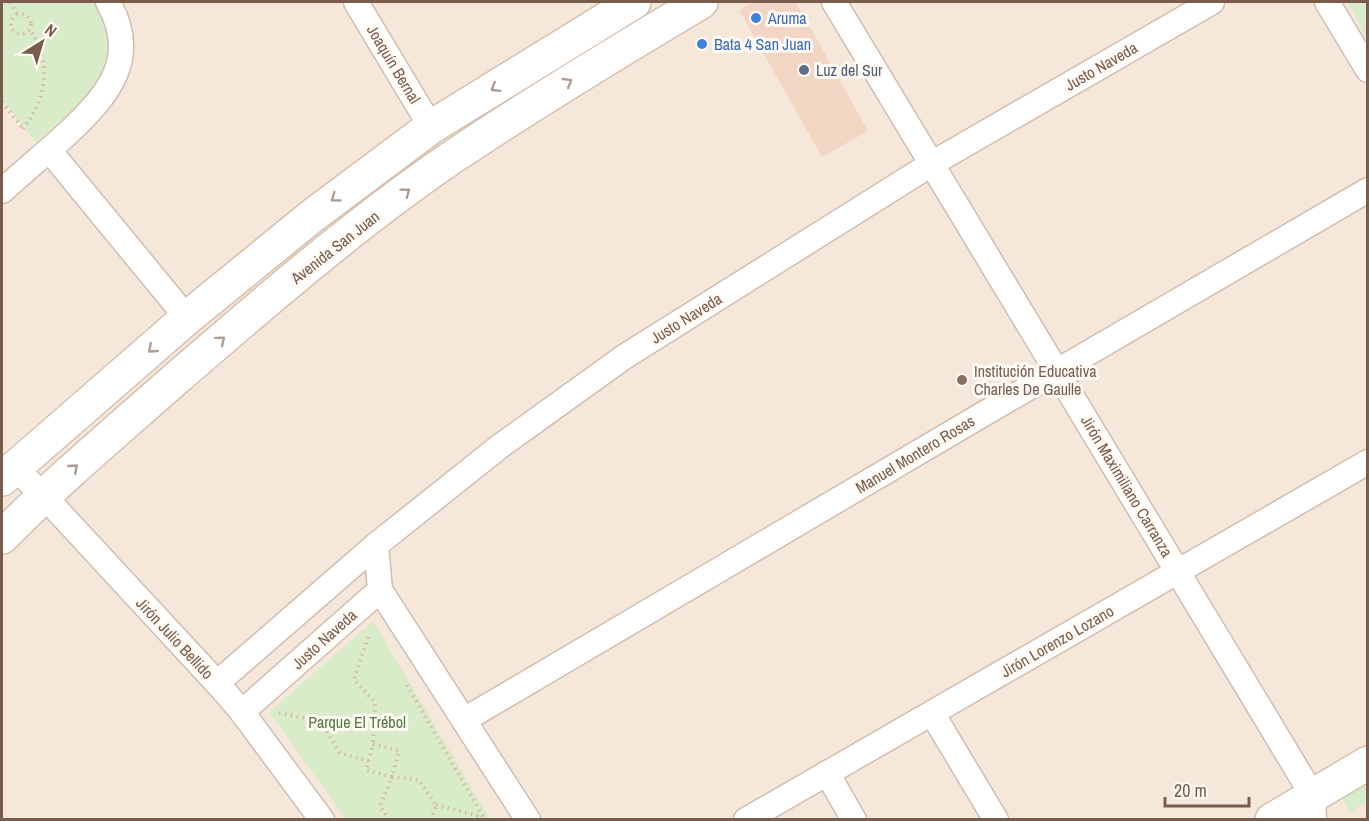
<svg xmlns="http://www.w3.org/2000/svg" width="1369" height="821" viewBox="0 0 1369 821" font-family="'Archivo Narrow',sans-serif">
<rect width="100%" height="100%" fill="#fdf6ec"/>
<!-- residential -->
<rect fill="#f5e8da" x="2" y="2" width="1365" height="817"/>
<!-- green -->
<g fill="#d8ecc9">
<polygon points="2,2 99,2 111,21 112,61 91,94 36,142 2,100"/>
<polygon points="1347,2 1367,2 1367,38"/>
<polygon points="373,621 490,819 346,819 269,712"/>
<polygon points="1367,778 1367,802 1350,812 1339,794"/>
</g>
<!-- building -->
<polygon fill="#f3d5c3" points="754,2 796,2 868,131 822,157 739,10"/>
<g fill="none" stroke-linecap="round" stroke-linejoin="round">
<!-- street casing -->
<g stroke="#d1beb0" stroke-width="27">
<g id="street">
<polyline points="356,2 431,127"/>
<polyline points="834,2 1313,796 1314,820"/>
<polyline points="1327,2 1368,70"/>
<polyline points="49,150 187,318"/>
<path d="M2,191c22,-20 44,-38 66,-58 41,-39 72,-75 40,-131"/>
<polyline points="14,467 43,495 217,683 242,712 322,820"/>
<polyline points="380,590 528,820"/>
<polyline points="217,683 376,545"/>
<polyline points="242,712 380,590 376,545 499,447 624,357 933,163 1212,2"/>
<polyline points="932,713 996,820"/>
<polyline points="464,720 992,409 1368,190"/>
<polyline points="827,773 854,820"/>
<polyline points="746,820 1368,462"/>
</g>
</g>
<!-- secondary casing -->
<g stroke="#d6c0b0" stroke-width="36">
<g id="secondary">
<polyline points="2,479 187,318 312,216 431,127 634,2"/>
<path d="M2,537c56,-57 117,-108 177,-161 88,-76 177,-153 272,-218 82,-55 166,-106 250,-156"/>
<polyline points="1272,820 1368,763"/>
</g>
</g>
<!-- path -->
<g stroke="#d9b8a5" stroke-width="4" stroke-dasharray="1.5 4.5" stroke-linecap="butt">
<polyline points="10,2 17,14"/>
<circle cx="21" cy="24" r="10"/>
<polyline points="2,102 24,130"/>
<path d="M23,129c25,-34 28,-64 7,-100"/>
<polyline points="368,637 354,680 375,702 373,744"/>
<polyline points="407,685 485,820"/>
<polyline points="279,713 320,721 340,753 369,761"/>
<polygon points="373,744 399,751 392,777 366,770"/>
<polyline points="436,805 482,817"/>
<polyline points="389,820 380,806 392,777 419,780 436,805 431,820"/>
</g>
<!-- street -->
<use href="#street" stroke="#fff" stroke-width="24"/>
<!-- secondary -->
<use href="#secondary" stroke="#fff" stroke-width="33"/>
</g>
<!-- one-way arrows -->
<defs><path id="oneway-chevron" d="M-2-3.5L2.5 0L-2 3.5" fill="none" stroke-width="1.6" stroke-linecap="round" stroke-linejoin="round" transform="scale(1.5)"/></defs>
<g stroke="#af9d94">
<use href="#oneway-chevron" transform="translate(568 82) rotate(-31)"/>
<use href="#oneway-chevron" transform="translate(495 88) rotate(148)"/>
<use href="#oneway-chevron" transform="translate(406 192) rotate(-37)"/>
<use href="#oneway-chevron" transform="translate(335 198) rotate(144)"/>
<use href="#oneway-chevron" transform="translate(221 340) rotate(-40)"/>
<use href="#oneway-chevron" transform="translate(152 349) rotate(139)"/>
<use href="#oneway-chevron" transform="translate(74 468) rotate(-41)"/>
</g>
<!-- markers -->
<g fill="#3f7fe0" stroke="#fffaf3" stroke-width="2">
<circle cx="756" cy="18" r="6"/>
<circle cx="702" cy="44" r="6"/>
</g>
<circle fill="#5c6f8a" stroke="#fffaf3" stroke-width="2" cx="804" cy="70" r="6"/>
<circle fill="#8d6e63" stroke="#fffaf3" stroke-width="2" cx="962" cy="380" r="6"/>
<g text-anchor="middle" dominant-baseline="central" stroke-width="6" stroke-linejoin="round" paint-order="stroke">
<!-- shop labels -->
<g font-size="16" fill="#366cbe" stroke="#fffaf3" text-anchor="start">
<text x="768" y="18">Aruma</text>
<text x="714" y="44">Bata 4 San Juan</text>
</g>
<!-- street labels -->
<g font-size="16" fill="#7a5c4d" stroke="#fffaf3">
<text transform="translate(394 64) rotate(59)">Joaquín Bernal</text>
<text transform="translate(1101 66) rotate(-30)">Justo Naveda</text>
<text transform="translate(335 247) rotate(-38)">Avenida San Juan</text>
<text transform="translate(686 318) rotate(-32)">Justo Naveda</text>
<text transform="translate(915 454) rotate(-31)">Manuel Montero Rosas</text>
<text transform="translate(1127 486) rotate(59)">Jirón Maximiliano Carranza</text>
<text transform="translate(175 638) rotate(47)">Jirón Julio Bellido</text>
<text transform="translate(324 639) rotate(-42)">Justo Naveda</text>
<text transform="translate(1057 641) rotate(-30)">Jirón Lorenzo Lozano</text>
</g>
<!-- service labels -->
<g font-size="16" fill="#4e5e75" stroke="#fffaf3" text-anchor="start">
<text x="816" y="70">Luz del Sur</text>
</g>
<!-- education labels -->
<g font-size="16" fill="#785e54" stroke="#fffaf3" text-anchor="start">
<text x="974" y="371">Institución Educativa<tspan x="974" dy="18">Charles De Gaulle</tspan></text>
</g>
<!-- park labels -->
<g font-size="16" fill="#537a41" stroke="#fffaf3">
<text x="357" y="722">Parque El Trébol</text>
</g>
</g>
<!-- border -->
<rect width="1369" height="821" fill="none" stroke="#7a5c4d" stroke-width="6"/>
<!-- north arrow -->
<g transform="translate(42 42) rotate(37)" stroke="#fffaf3" stroke-width="4.5" paint-order="stroke">
<path d="M0-4.5L10 22L0 15L-10 22Z" fill="#7a5c4d"/>
<text y="-9" font-size="16" font-weight="bold" text-anchor="middle" fill="#7a5c4d">N</text>
</g>
<!-- scale -->
<path d="M1165 797v9h84v-9" fill="none" stroke="#7a5c4d" stroke-width="3"/>
<text x="1174" y="797" font-size="18" fill="#7a5c4d" stroke="#fffaf3" stroke-width="4.5" paint-order="stroke">20 m</text>
</svg>
